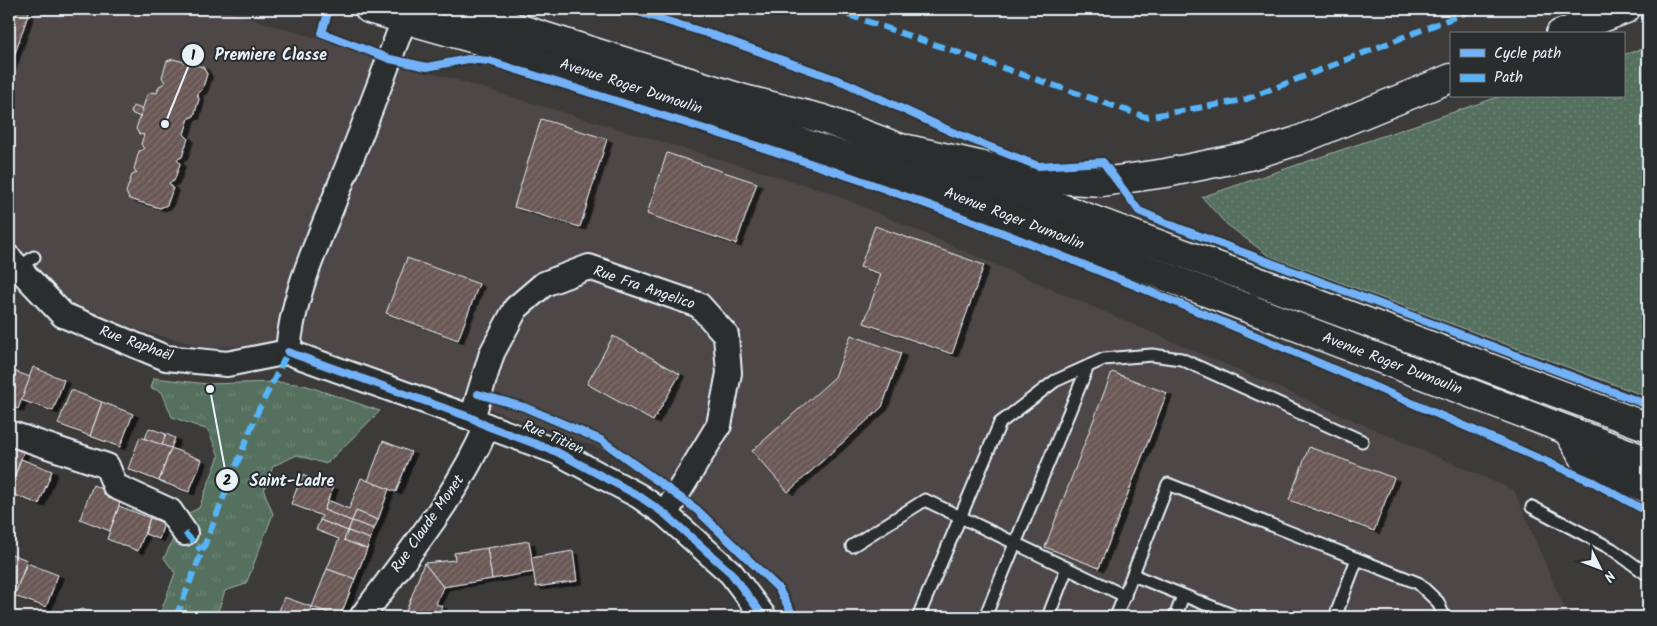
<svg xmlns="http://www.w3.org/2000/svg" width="1657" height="626" viewBox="0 0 1657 626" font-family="Kalam,sans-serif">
<defs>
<pattern id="grass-dots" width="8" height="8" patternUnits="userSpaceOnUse" patternTransform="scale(1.25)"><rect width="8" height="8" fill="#55705f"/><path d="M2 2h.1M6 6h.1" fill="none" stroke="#6d8577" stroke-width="1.8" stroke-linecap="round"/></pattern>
<pattern id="park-tufts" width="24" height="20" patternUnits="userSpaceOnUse" patternTransform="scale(1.25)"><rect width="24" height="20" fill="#55705f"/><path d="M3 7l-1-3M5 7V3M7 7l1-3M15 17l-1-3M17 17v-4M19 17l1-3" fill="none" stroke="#6d8577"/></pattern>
<pattern id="building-hatch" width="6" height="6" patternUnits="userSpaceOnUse" patternTransform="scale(1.25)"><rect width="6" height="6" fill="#6a5856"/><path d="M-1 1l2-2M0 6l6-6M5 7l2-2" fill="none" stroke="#7f706f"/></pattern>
<filter id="shadow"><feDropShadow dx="5.5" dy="3" stdDeviation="0" flood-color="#0009"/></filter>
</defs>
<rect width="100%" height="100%" fill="#3d3a3a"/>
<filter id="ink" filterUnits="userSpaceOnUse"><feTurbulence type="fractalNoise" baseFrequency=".02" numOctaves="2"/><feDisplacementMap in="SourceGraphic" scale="10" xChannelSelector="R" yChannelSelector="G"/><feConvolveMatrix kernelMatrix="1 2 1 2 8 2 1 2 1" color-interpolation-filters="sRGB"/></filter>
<g filter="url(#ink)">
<!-- built -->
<polygon fill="#4d4646" points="9,9 219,9 829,192 1514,490 1568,617 801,617 784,585 613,453 299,341 209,348 102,321 43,284 9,252"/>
<!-- grass -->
<polygon fill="url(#grass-dots)" stroke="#9eb0ac" points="1648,47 1648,397 1269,256 1225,223 1202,197 1501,96 1623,96 1623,55"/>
<!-- park -->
<polygon fill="url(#park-tufts)" stroke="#9eb0ac" points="154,378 207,384 278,382 304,385 380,411 326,464 297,455 273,466 264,491 273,514 246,584 225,591 216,617 159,617 175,573 164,558 185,515 199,508 219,456 208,430 172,417 162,392 151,388"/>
<!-- building -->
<g fill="url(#building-hatch)" stroke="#e8f1f8" filter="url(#shadow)">
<polygon points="9,9 30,9 9,71"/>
<polygon points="173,59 203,67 207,74 202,90 197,93 199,99 194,116 189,118 184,134 188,138 182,157 177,159 180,164 174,181 169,183 173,188 167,205 160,208 129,199 126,192 132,175 137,173 134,169 139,151 144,149 141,144 144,135 139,134 136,129 147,95 152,92 157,93 159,86 165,83 162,77 167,61"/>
<polygon points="133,106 143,109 140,117 131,113"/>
<polygon points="541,119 607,139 580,227 514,207"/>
<polygon points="667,153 757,183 736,244 647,214"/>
<polygon points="875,226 984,265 952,354 864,323 881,274 860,267"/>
<polygon points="407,258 479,284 458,340 386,313"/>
<polygon points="851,335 901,353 882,407 788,492 752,451 835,377"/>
<polygon points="613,336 680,374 653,421 587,384"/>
<polygon points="33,367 64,380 53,411 21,400"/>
<polygon points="9,369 30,377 18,409 9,406"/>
<polygon points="1112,372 1167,393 1099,568 1045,547"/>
<polygon points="71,390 102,402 90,436 58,424"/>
<polygon points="102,402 133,414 120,447 90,436"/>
<polygon points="149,428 166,434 162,445 145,439"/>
<polygon points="166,434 175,438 171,448 162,445"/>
<polygon points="140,437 171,448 159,481 128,469"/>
<polygon points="383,441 411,452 396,492 368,481"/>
<polygon points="9,442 25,448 9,491"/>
<polygon points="1309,447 1394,478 1374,531 1289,500"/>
<polygon points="171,448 202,460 189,492 159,481"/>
<polygon points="21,459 52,471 39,504 9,493"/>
<polygon points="302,475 333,487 324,510 352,521 348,531 320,520 322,516 291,504"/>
<polygon points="361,478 389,489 378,520 356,511 352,521 324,510 328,500 349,509"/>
<polygon points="93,485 122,497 110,531 80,519"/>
<polygon points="119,506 150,518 138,551 107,539"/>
<polygon points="356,511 378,520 374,529 352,521"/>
<polygon points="150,518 164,523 159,539 145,534"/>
<polygon points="320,520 348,531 344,540 367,549 355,579 327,569 339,539 316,530"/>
<polygon points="352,521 374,529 370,539 348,531"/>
<polygon points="348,531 370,539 367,549 344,540"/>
<polygon points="529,541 534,572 492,579 487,548"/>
<polygon points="487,548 492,579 443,587 424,563 455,560 454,553"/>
<polygon points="573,551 577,581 536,587 531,558"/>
<polygon points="9,553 27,560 16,592 9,590"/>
<polygon points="27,563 58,575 46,607 14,596"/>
<polygon points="424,563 443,587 436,604 442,606 438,617 404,617"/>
<polygon points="327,569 355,579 340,617 312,607"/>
<polygon points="284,597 312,607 308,617 277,617"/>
<polygon points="82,609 96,615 95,617 75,617 77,611"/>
</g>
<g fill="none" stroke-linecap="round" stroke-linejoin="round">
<!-- service casing -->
<g stroke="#e8f1f8" stroke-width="15">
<g id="service">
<polyline points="18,268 34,257"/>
<polyline points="1532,507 1612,549 1648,575"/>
<polyline points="852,546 925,500 1125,596"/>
<polyline points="1133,575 1237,617"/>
<polyline points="918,617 1000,423 1055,381 1104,359 1152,355 1181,359 1362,441"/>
<polyline points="985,617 1088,366"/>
<polyline points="1048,617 1067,568"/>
<polyline points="1116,617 1168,484 1418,583 1438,602 1444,617"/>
<polyline points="1175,617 1183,596"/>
<polyline points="1335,617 1357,559"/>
</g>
</g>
<!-- minor casing -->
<g stroke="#e8f1f8" stroke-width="28">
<g id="minor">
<polyline points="9,258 63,315 166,358 227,364 288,352"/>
<polyline points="288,352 472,418 487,426 557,452 639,496 665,514 731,573 764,617"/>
<path d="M288,352c4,-56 29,-107 49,-159 25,-61 48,-122 71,-184"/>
<polyline points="472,418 492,353 516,308 544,284 589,267 699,305 726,335 729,373 719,425 665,514"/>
<polyline points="9,433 107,466 115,486 170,511 185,533"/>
<path d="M362,617c44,-61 95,-120 125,-191"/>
</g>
</g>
<!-- secondary casing -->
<g stroke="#e8f1f8" stroke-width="31">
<g id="secondary">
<polyline points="369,9 556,62 892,172 1648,461"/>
<polyline points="457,9 744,99 823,119 1648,427"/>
</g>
</g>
<!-- trunk casing -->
<g stroke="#e8f1f8" stroke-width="31">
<g id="trunk">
<polyline points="1560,34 1626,9"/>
<polyline points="907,149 1037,178 1102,182 1166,173 1249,156 1297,141 1451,78"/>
<polyline points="1567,430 1586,461 1648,489"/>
</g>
</g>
<!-- service -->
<use href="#service" stroke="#2a2d2e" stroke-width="11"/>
<!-- minor -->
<use href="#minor" stroke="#2a2d2e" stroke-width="24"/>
<!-- secondary -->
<use href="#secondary" stroke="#2a2d2e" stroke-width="28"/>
<!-- trunk -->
<use href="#trunk" stroke="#2a2d2e" stroke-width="28"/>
<!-- quiet -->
<g stroke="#56b5f8" stroke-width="6" stroke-dasharray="12 6" stroke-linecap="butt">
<polyline points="831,9 1146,117 1244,100 1475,9"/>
<polyline points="185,533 201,550"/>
<polyline points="176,617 258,411 288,352"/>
</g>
<!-- cycleway casing -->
<g stroke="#2a2d2e" stroke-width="11">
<g id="cycleway">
<path d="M329,9l-7,24 68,26 37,8 41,-8 21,2c123,39 246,76 368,118 250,88 492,197 736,303l55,30"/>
<polyline points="628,9 716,36 846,83 950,131 1038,166 1103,162 1139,211 1176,227 1648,405"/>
<polyline points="288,352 472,418 487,426 557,452 639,496 665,514 731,573 764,617"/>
<polyline points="478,394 524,407 601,440 696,509 778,588 794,617"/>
</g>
</g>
<!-- cycleway -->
<use href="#cycleway" stroke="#73b2f8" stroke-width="8"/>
</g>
</g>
<g text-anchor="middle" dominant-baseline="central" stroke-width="4" stroke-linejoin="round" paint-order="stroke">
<!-- street labels -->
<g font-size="15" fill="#e8f1f8" stroke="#2a2d2e">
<text transform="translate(631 87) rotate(18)">Avenue Roger Dumoulin</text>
<text transform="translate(1014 219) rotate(21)">Avenue Roger Dumoulin</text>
<text transform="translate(644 288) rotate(19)">Rue Fra Angelico</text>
<text transform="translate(136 344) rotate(20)">Rue Raphaël</text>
<text transform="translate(1392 364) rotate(21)">Avenue Roger Dumoulin</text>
<text transform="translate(553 438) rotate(23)">Rue Titien</text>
<text transform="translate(428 524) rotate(-55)">Rue Claude Monet</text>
</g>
</g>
<!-- callouts -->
<path fill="none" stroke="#e8f1f8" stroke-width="2" d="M165 124L193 55M210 389L227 480"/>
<g fill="#e8f1f8" stroke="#2a2d2e" stroke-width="2">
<circle cx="165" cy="124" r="5"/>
<circle cx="210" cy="389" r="5"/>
<circle cx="193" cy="55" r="12"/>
<circle cx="227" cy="480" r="12"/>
</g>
<g font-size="15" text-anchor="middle" font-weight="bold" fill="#111">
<text x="193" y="60">1</text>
<text x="227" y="485">2</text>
</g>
<g font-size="16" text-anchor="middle" font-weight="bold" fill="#e8f1f8" stroke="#2a2d2e" stroke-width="4" stroke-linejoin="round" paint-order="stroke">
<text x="271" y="60">Premiere Classe</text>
<text x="292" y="486">Saint-Ladre</text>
</g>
<!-- margin -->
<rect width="1657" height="626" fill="none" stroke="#2a2d2e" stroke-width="30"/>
<rect x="15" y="15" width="1627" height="596" fill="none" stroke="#e8f1f8" stroke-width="2" filter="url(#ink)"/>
<!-- legend -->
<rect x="1450" y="32" width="175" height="65" fill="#2a2d2e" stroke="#767b7f"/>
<rect x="1460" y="49" width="25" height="8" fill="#73b2f8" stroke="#767b7f"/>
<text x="1494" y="58" font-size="15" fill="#e8f1f8">Cycle path</text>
<rect x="1460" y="74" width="25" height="8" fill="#56b5f8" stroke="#767b7f"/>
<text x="1494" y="82" font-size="15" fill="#e8f1f8">Path</text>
<!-- north arrow -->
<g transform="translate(1600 568) rotate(132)" stroke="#2a2d2e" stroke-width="4" paint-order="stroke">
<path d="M0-4L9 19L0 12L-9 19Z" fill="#e8f1f8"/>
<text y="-8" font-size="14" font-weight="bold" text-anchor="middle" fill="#e8f1f8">N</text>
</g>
</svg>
